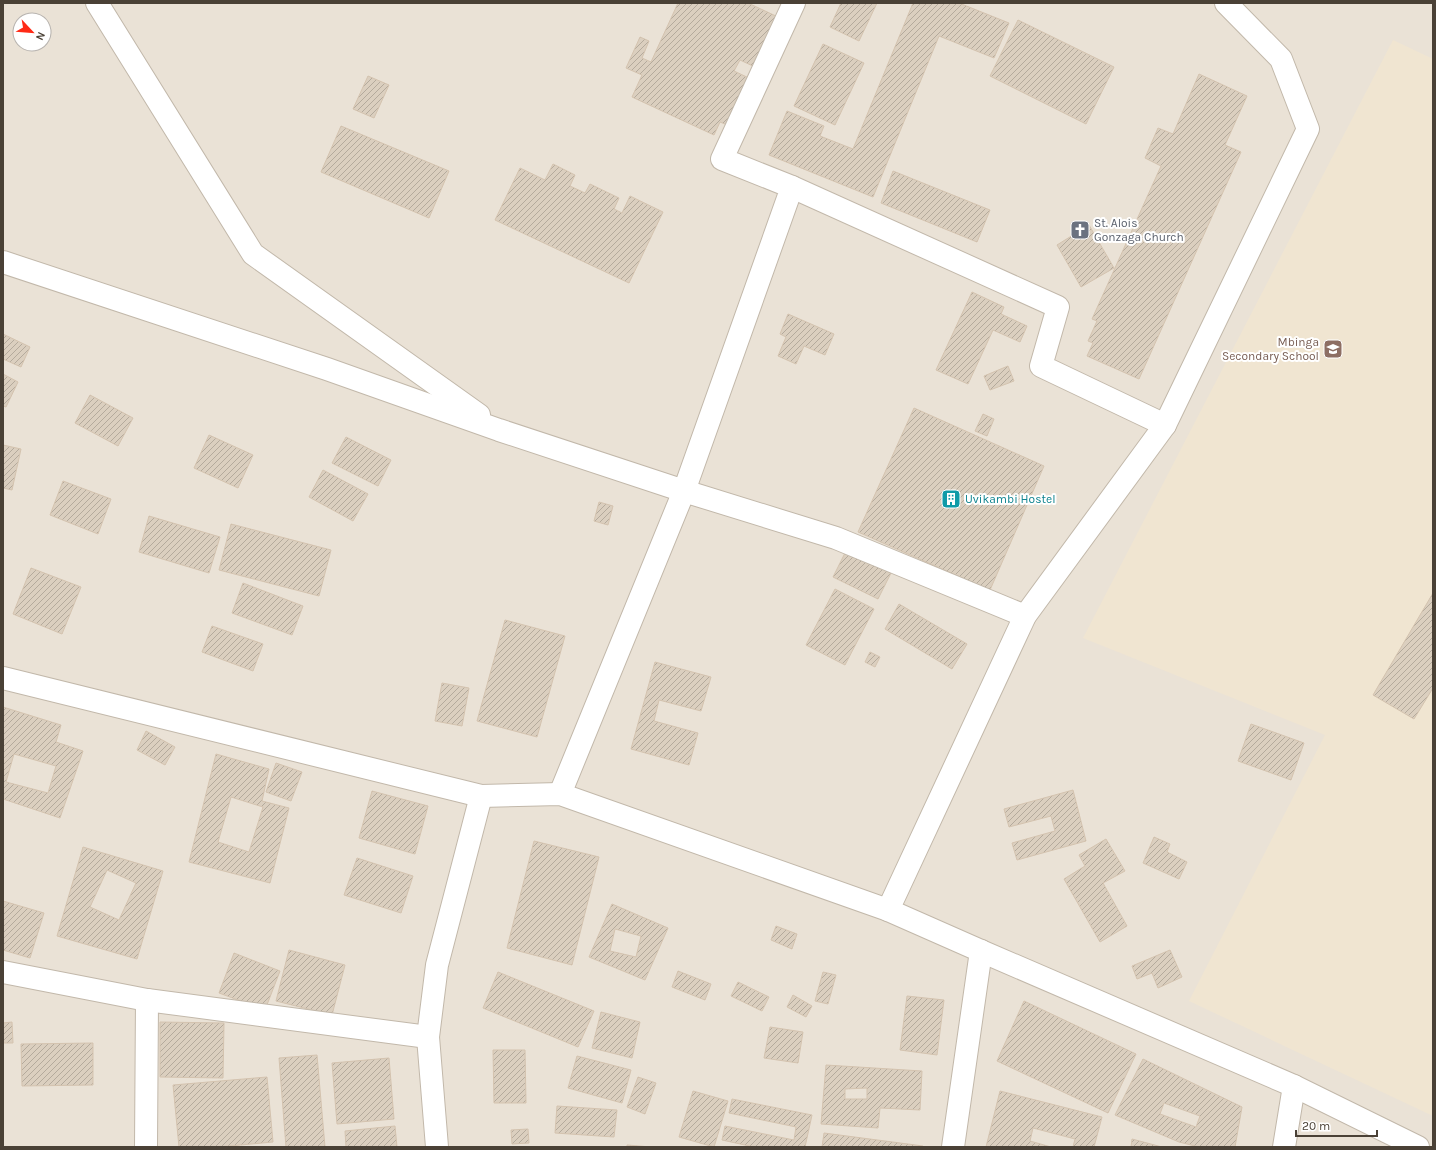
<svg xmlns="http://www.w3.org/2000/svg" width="1436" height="1150" viewBox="0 0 1436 1150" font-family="Karla,sans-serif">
<defs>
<pattern id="building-hatch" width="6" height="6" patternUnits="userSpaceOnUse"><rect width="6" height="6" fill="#dbcfbf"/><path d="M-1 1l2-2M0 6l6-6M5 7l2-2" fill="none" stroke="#b4aa9c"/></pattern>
</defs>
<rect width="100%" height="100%" fill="#f6f1e8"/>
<!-- residential -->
<path fill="#eae2d6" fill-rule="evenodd" d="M3,3h1430v1144h-1430zM20,20h24v24h-24z"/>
<!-- education -->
<polygon fill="#f0e5d1" points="1393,40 1433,59 1433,1116 1189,1001 1325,735 1083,638"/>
<!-- building -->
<g fill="url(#building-hatch)" stroke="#d4c3af" fill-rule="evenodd">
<polygon points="678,3 748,3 778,17 755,67 740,60 734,71 751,79 730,126 720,122 714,135 632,97 642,75 626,68 640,37 649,41 642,58 651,62"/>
<polygon points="841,3 877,3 859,41 830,27"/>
<polygon points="913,3 959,3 1009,23 994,58 939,36 873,197 769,155 787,111 824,126 820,136 853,149"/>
<polygon points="1018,20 1114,67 1086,124 990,76"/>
<polygon points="823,44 864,63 835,125 794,106"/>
<polygon points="1199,74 1247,96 1225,145 1241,152 1139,379 1087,356 1093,343 1088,341 1097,321 1092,319 1161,166 1145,158 1158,128 1173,134"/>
<polygon points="368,76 389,85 374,118 353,109"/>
<polygon points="341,126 449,171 429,218 321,172"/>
<polygon points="553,164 575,175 570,186 585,193 590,184 619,198 614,209 622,213 630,196 663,212 629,283 495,220 520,168 545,180"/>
<polygon points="893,171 990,210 977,242 881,203"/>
<polygon points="1089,225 1114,268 1081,287 1057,245"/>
<polygon points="972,292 1004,307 1001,314 1027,326 1020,342 993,330 968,384 936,370"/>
<polygon points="788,314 834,334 825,355 804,346 796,364 778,356 786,337 780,334"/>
<polygon points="3,334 30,347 21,367 3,359"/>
<polygon points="1008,366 1014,381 990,390 984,376"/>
<polygon points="3,374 18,382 6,407 3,406"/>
<polygon points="90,395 133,418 118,446 75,423"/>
<polygon points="914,408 1044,466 990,590 858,532"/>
<polygon points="983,414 994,419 987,436 975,431"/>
<polygon points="209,435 253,455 238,488 194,468"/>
<polygon points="346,437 391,460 378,486 332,463"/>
<polygon points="3,445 21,449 12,490 3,488"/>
<polygon points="323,470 368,494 353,521 309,497"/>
<polygon points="63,481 111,499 98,534 50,515"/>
<polygon points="599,502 613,506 608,525 594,521"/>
<polygon points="149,516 220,537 209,573 139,552"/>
<polygon points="231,524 331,550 319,596 219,570"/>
<polygon points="846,551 891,573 878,599 833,577"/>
<polygon points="31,568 81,587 62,634 13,614"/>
<polygon points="243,583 303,606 292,635 232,613"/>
<polygon points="835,589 874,609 845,665 806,645"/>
<polygon points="1433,593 1433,688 1414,719 1373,695"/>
<polygon points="899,604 967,644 952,669 885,629"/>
<polygon points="505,620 565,636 537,737 477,721"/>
<polygon points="212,626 263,644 253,671 202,652"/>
<polygon points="870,652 880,657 875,667 865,662"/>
<polygon points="655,662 711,677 701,711 659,700 654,721 698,733 689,765 631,749"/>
<polygon points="442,683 469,688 462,726 435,721"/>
<path d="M3,707l58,18 -5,17 27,9 -23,67 -57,-19zM14,754l42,12 -8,27 -42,-11z"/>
<polygon points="1251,724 1304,743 1291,780 1238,761"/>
<polygon points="146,731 175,747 165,765 137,750"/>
<path d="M216,754l53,15 -7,32 27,7 -19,75 -81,-21zM231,797l32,10 -14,45 -31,-10z"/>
<polygon points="276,763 302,772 291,801 266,792"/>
<polygon points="1073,790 1086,841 1017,860 1012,843 1055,831 1051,816 1009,827 1004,809"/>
<polygon points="372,791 428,806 415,854 359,838"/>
<polygon points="1154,837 1170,844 1167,852 1187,862 1179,879 1143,863"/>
<polygon points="1106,839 1125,871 1103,883 1127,926 1100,942 1064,879 1085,866 1079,855"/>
<polygon points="534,841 599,857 572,965 507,948"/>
<path d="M83,847l80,24 -26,88 -80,-23zM107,870l29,13 -17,37 -29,-13z"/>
<polygon points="357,858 413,876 401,913 344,895"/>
<polygon points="3,901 44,913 30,958 3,950"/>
<path d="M612,904l56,24 -23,52 -56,-23zM615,929l26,7 -5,21 -26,-6z"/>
<polygon points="776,926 797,934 792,949 771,940"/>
<polygon points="289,950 345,965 332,1015 276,1001"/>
<polygon points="1170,950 1182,977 1158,988 1152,973 1137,979 1132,966"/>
<polygon points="234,953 280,971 265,1010 219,993"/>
<polygon points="678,971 711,984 705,1000 672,987"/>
<polygon points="498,972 594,1011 578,1047 483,1008"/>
<polygon points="823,972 836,975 828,1004 815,1001"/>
<polygon points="738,982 769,997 762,1011 731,996"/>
<polygon points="793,995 812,1006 806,1017 787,1007"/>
<polygon points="907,996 944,1000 937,1055 900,1050"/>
<polygon points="1024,1001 1136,1054 1108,1113 997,1061"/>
<polygon points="601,1012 640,1022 632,1058 592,1048"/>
<polygon points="12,1022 13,1043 3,1043 3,1023"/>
<polygon points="160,1022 224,1023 223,1078 160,1077"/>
<polygon points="770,1027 803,1032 798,1063 764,1058"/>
<polygon points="93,1043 93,1085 22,1086 21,1044"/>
<polygon points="493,1050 525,1050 526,1103 494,1103"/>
<polygon points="317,1055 325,1147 286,1147 279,1058"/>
<polygon points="577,1056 631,1070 622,1103 568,1088"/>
<polygon points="389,1058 394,1119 337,1124 332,1063"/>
<path d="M1143,1059l99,48 -7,40h-36l-20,-5 -64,-27zM1164,1103l36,13 -4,11 -36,-13z"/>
<path d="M826,1065l96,6 -2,39 -40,-2 -2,20 -57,-4zM867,1088v11h-22v-10z"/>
<polygon points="267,1077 273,1142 219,1147 179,1147 173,1085"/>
<polygon points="638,1077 656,1083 645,1114 627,1107"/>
<polygon points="693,1091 728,1101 714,1147 679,1137"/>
<polygon points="1000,1091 1102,1117 1094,1147 1073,1147 1075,1139 1033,1128 1030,1141 1051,1147 986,1147"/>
<polygon points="732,1099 812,1115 805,1147 754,1147 722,1140 725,1126 794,1140 796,1127 729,1113"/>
<polygon points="557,1106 617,1110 614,1137 555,1133"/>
<polygon points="395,1126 397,1147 346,1147 345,1131"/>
<polygon points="528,1129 529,1143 512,1144 511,1130"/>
<polygon points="824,1133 923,1146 923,1147 822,1147"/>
<polygon points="1132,1139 1162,1147 1131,1147"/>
<polygon points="627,1145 651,1147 627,1147"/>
</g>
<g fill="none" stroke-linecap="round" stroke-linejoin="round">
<!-- minor casing -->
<g stroke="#c2b8aa" stroke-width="24">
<g id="minor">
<polyline points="97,3 253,254 479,415"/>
<polyline points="792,187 1058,307 1041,366 1165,425"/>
<polyline points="3,262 327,369 499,430 684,491 836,538 1025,616"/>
<polyline points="3,678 481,796 560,794 888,910 981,951 1294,1086 1418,1147"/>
<polyline points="560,794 684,491 792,187 722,159 794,3"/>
<polyline points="888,910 1025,616 1165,425 1308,129 1281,59 1226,3"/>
<polyline points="3,972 147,1000 428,1037"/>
<polyline points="146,1147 147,1000"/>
<polyline points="437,1147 428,1037 437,965 481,796"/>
<polyline points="953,1147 981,951"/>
<polyline points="1284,1147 1294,1086"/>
</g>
</g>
<!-- minor -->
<use href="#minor" stroke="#fff" stroke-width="22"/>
</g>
<!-- icons -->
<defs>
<g id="church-square" transform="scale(1)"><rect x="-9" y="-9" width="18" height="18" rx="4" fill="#6b7280" stroke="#fff"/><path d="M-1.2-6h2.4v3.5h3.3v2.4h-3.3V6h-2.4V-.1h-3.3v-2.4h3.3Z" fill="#fff"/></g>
<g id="school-square" transform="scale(1)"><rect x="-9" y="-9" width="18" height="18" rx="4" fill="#8d6e63" stroke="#fff"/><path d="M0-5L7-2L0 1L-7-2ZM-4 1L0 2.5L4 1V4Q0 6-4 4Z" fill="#fff"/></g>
<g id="building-square" transform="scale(1)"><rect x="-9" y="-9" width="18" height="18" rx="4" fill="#0f9aa8" stroke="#fff"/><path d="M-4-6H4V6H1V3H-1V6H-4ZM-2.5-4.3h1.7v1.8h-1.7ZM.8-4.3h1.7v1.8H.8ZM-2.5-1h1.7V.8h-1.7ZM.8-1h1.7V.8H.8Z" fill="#fff"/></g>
</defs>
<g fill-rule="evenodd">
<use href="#church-square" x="1080" y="230"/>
<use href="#school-square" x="1333" y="349"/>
<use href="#building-square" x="951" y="499"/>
</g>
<g text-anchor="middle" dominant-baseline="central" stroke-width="4" stroke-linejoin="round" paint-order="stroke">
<!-- worship labels -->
<g font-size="12" fill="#5b616d" stroke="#fff" text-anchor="start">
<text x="1094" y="223">St. Alois<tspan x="1094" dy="14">Gonzaga Church</tspan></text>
</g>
<!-- education labels -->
<g font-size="12" fill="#785e54" stroke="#fff" text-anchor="end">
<text x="1319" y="342">Mbinga<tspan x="1319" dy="14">Secondary School</tspan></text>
</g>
<!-- culture labels -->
<g font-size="12" fill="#0d838f" stroke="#fff" text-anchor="start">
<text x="965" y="499">Uvikambi Hostel</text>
</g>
</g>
<!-- border -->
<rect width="1436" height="1150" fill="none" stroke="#4a4136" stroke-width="8"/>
<!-- north arrow -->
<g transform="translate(32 32) rotate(116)"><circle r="19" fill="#ffffff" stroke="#b7b3af"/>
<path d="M0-3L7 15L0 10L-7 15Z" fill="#ff2a16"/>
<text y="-6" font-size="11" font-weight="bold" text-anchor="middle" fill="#4a4136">N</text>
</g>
<!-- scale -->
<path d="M1296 1130v6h81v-6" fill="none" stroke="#4a4136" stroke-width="2"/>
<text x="1302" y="1130" font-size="12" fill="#4a4136" stroke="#ffffff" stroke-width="3" paint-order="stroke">20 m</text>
</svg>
